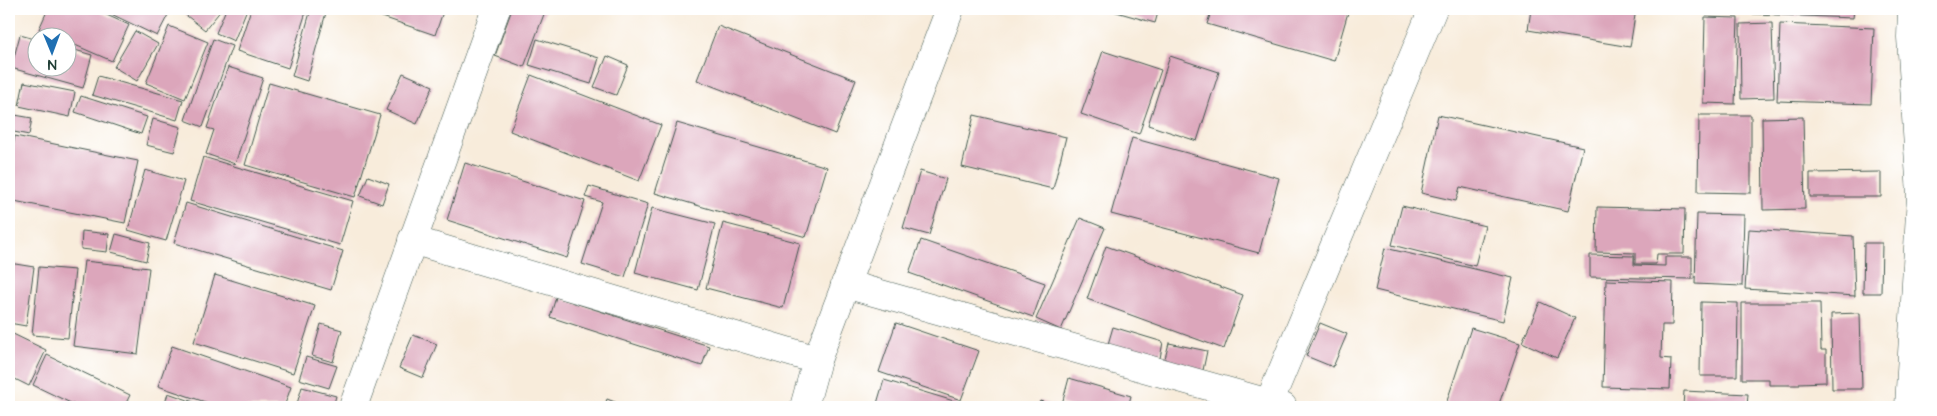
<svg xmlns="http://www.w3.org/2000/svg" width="1937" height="416" viewBox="0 0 1937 416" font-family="'Architects Daughter',sans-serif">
<rect width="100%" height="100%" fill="#fff"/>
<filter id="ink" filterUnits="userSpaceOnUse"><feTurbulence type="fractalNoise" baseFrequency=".02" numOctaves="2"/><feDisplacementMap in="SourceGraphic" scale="10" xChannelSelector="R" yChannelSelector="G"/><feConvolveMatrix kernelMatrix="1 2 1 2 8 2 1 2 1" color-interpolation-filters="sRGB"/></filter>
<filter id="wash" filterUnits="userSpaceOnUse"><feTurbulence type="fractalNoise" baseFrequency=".0096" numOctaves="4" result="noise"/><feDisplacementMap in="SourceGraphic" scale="20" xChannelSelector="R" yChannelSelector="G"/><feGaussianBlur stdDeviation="1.12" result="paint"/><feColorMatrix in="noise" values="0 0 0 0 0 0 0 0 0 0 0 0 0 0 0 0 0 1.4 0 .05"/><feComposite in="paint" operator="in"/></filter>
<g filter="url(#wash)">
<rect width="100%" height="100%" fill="#f8ecdb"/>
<g id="blocks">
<!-- building -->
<g fill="#dca6bb">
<polygon points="48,9 93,9 129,25 112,61 68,42 68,38 58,38 39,29"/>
<polygon points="101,9 171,9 157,36"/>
<polygon points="178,9 222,9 205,30"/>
<polygon points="226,9 247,9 234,41 216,33"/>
<polygon points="251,9 307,9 288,68 237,51"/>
<polygon points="311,9 327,9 307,81 292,76"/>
<polygon points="359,9 444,9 435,35"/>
<polygon points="512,9 546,9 524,67 495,56"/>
<polygon points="1106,9 1159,9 1155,23"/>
<polygon points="1212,9 1349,9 1334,61 1207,24"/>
<polygon points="1531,9 1636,9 1630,47 1528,30"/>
<polygon points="1730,9 1854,9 1853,18 1730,13"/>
<polygon points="1705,17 1738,18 1735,104 1703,103"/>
<polygon points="1772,23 1774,98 1741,99 1740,24"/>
<polygon points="1780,24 1874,28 1871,104 1777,101"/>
<polygon points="169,26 208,42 185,99 146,83"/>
<polygon points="718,26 856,80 835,134 697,80"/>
<polygon points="135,31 158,44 137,81 114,67"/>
<polygon points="20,35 38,40 38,68 68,68 68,48 92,55 83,88 11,68"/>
<polygon points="213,39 232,46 203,127 185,120"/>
<polygon points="537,39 599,58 591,84 529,65"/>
<polygon points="1103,51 1161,70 1139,134 1081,114"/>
<polygon points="607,56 628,65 616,95 594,87"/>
<polygon points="1170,56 1219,72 1197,141 1148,125"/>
<polygon points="228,67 263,78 235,164 206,154 214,130 207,128"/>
<polygon points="403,73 433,86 417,124 386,110"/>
<polygon points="531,75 661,125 639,181 510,131"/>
<polygon points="98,76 183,100 177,120 92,95"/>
<polygon points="24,82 75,92 70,117 19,106"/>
<polygon points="269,83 380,115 355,197 245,165"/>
<polygon points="81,96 147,117 141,134 75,112"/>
<polygon points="9,114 32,118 29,135 9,131"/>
<polygon points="974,115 1066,137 1053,189 962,167"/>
<polygon points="1438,115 1583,147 1568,211 1460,187 1456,201 1421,193"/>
<polygon points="1699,115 1751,115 1751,193 1698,192"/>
<polygon points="1803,117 1805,209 1763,210 1762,118"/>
<polygon points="153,119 181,127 174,152 146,145"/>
<polygon points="677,123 827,167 806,237 655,193"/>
<polygon points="15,136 138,161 125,223 9,200 9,168"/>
<polygon points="1132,138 1279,178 1259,253 1111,214"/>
<polygon points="203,157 353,201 340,245 190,201"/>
<polygon points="465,163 585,201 567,258 447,220"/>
<polygon points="145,170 184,181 166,241 128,230"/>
<polygon points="920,171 946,179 929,235 903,228"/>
<polygon points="1881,172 1881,197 1810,197 1810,173"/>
<polygon points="368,176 389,184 382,204 360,196"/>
<polygon points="589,186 648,204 625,277 582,264 602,202 585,197"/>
<polygon points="186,203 343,251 331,290 174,243"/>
<polygon points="1402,206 1485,226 1475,266 1392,245"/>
<polygon points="1597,207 1685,209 1684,254 1657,254 1656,264 1635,264 1635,253 1596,252"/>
<polygon points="652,208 715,224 698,290 635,273"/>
<polygon points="1697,214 1744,215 1742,286 1695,284"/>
<polygon points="1080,218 1105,228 1061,330 1036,319"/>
<polygon points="723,223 800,243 783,308 706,288"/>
<polygon points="1749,229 1853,236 1855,296 1745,289"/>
<polygon points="82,231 109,234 107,252 81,249"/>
<polygon points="116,234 150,243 146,261 111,252"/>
<polygon points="921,240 1045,283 1033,317 909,273"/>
<polygon points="1864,243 1882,243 1881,293 1863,293"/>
<polygon points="1106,246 1243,295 1224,349 1087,299"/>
<polygon points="1385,248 1513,278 1503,321 1375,290"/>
<polygon points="1590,255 1634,256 1634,265 1665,266 1665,257 1692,257 1692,279 1590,277"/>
<polygon points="84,261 149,268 138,354 73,346"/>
<polygon points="9,263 34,267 26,326 9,323"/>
<polygon points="39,267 75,270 68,338 32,335"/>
<polygon points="215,275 315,306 293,373 194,342"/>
<polygon points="1606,280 1673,282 1672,325 1662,325 1661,358 1671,359 1670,389 1603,387"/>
<polygon points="556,297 709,346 702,366 550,317"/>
<polygon points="1540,302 1575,318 1557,358 1522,342"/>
<polygon points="1701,302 1738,303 1737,376 1700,376"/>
<polygon points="1742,303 1820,303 1821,350 1826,350 1826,382 1799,383 1799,385 1769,385 1769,379 1742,379"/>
<polygon points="1860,313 1862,389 1832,389 1831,314"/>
<polygon points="896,323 979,351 961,400 879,372"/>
<polygon points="1320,323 1347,334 1333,367 1306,356"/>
<polygon points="321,324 342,330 333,362 312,356"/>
<polygon points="1113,327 1163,342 1158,369 1106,351"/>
<polygon points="1471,328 1520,343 1498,407 1456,407 1446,404"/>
<polygon points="9,332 46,350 29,386 9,376"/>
<polygon points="413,335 437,344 423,378 399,368"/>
<polygon points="1169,343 1207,351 1202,375 1163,366"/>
<polygon points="172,346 291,387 284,407 220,407 158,386"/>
<polygon points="47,355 130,395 124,407 79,407 33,385"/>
<polygon points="306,357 337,366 329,388 299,379"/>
<polygon points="1069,378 1131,396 1128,407 1073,407 1062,404"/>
<polygon points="884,380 957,402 955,407 876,407"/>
<polygon points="302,387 336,396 333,407 296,407"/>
<polygon points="1684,391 1748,394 1747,407 1683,407"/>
<polygon points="168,393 208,407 164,407"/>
<polygon points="607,399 628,407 604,407"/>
<polygon points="1040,401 1057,407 1037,407"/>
</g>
</g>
</g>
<g filter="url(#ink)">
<use href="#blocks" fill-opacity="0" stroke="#40574d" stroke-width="1"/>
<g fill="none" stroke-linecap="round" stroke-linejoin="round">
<!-- minor casing -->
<g stroke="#40574d" stroke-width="29">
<g id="minor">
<polyline points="412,240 817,360"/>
<polyline points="845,284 1283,407"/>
<polyline points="1269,403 1433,9"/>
<polyline points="353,407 496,9"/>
<polyline points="804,407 817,360 950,9"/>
<polyline points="1909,407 1921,195 1911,37 1912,9"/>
</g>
</g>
<!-- minor -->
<use href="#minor" stroke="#fff" stroke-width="28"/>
</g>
</g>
<!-- margin -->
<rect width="1937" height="416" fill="none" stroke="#fff" stroke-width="30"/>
<!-- north arrow -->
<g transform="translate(52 52) rotate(179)"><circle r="24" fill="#ffffff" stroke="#a5b1ae"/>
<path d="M0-4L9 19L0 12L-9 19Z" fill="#1f6fb2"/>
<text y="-8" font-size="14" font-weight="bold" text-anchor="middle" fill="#1f3d34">N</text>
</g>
</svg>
